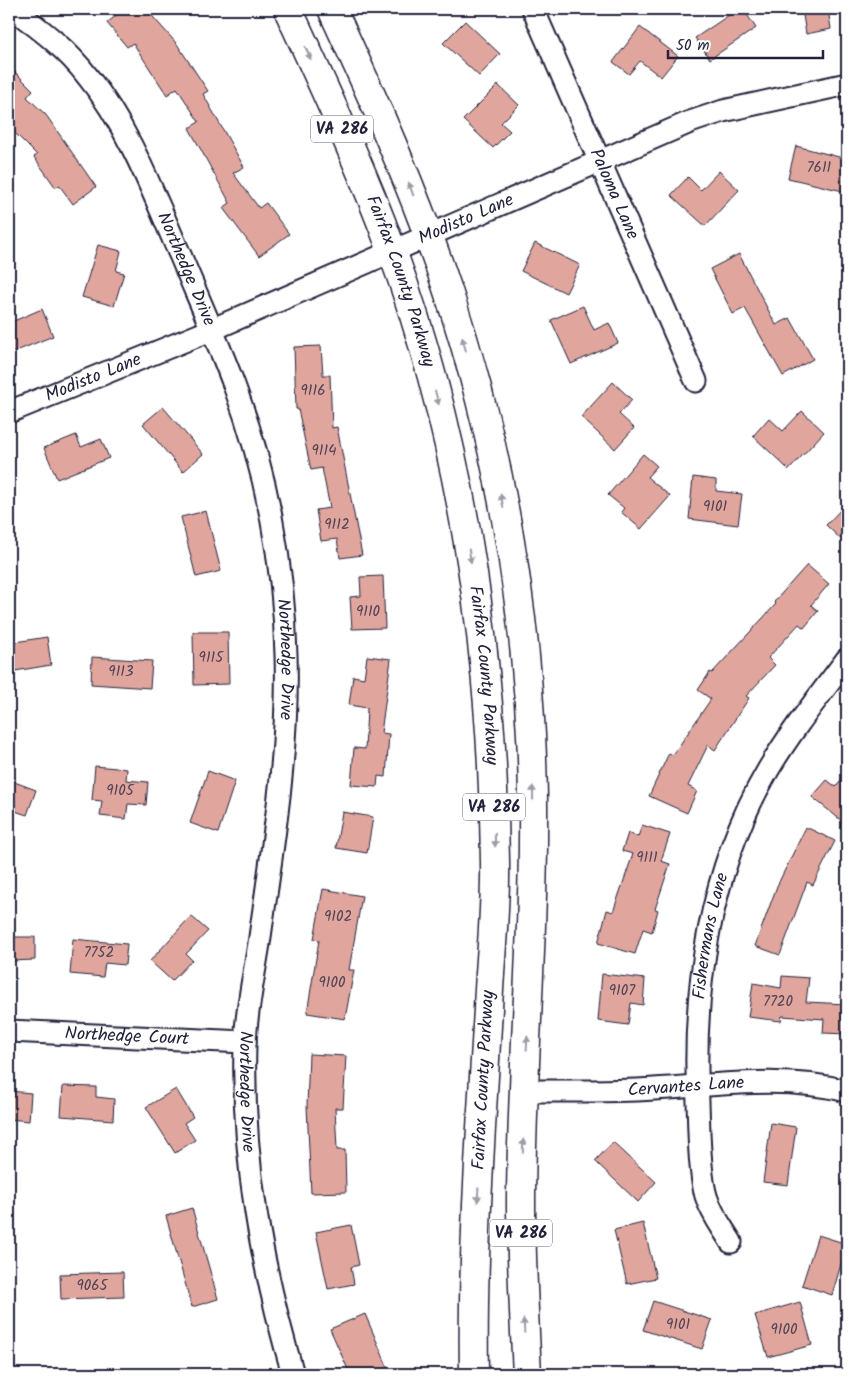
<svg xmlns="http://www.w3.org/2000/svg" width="856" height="1383" viewBox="0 0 856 1383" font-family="Kalam,sans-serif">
<rect width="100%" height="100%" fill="#fff"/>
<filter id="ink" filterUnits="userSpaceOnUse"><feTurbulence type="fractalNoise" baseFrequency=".02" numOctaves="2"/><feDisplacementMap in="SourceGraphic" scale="10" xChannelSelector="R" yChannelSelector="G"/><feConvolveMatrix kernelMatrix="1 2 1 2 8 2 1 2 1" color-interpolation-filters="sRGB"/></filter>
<g filter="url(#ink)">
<!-- building -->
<g fill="#e0a69e" stroke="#22223b">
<polygon points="124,9 146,9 177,44 208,91 203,94 244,167 233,173 259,208 266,203 289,234 259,256 223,208 230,203 189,128 199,122 177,88 167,95 133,43 127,47 107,23"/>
<polygon points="738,9 743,9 756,28 710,59 695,38"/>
<polygon points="802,9 828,9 831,29 806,34"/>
<polygon points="465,21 500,54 479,76 443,43"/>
<polygon points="640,27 678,56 661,77 640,61 629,74 613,62"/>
<polygon points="9,66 33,90 27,97 46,115 96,187 73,204 59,185 56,188 34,157 37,155 9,127"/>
<polygon points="498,85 519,105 501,123 510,131 493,148 463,120"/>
<polygon points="796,146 847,159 847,192 788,178"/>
<polygon points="719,171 739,190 705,226 671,195 688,177 701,190"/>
<polygon points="535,243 580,265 566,293 521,271"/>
<polygon points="98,245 121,251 116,271 124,273 114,306 82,297"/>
<polygon points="739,254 776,325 790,318 813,359 783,376 745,308 733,314 710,269"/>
<polygon points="583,306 594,330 609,323 618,343 571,364 551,320"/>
<polygon points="42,309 53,336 9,354 9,323"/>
<polygon points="321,346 323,375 330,375 332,428 337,427 362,555 340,558 337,539 321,541 316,510 330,508 322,468 311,470 298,409 296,409 294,347"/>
<polygon points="613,382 632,400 619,414 634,428 615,449 581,417"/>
<polygon points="163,407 203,454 183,472 143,424"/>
<polygon points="802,411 824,432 789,470 753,436 769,418 783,431"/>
<polygon points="76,435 81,447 101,439 109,458 57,479 44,448"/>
<polygon points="643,454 657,466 647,477 670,496 641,529 621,512 624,508 608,495"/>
<polygon points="693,477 716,480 716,491 742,494 738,525 689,519"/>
<polygon points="847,503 847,545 826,525"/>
<polygon points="206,511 221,571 196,577 181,517"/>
<polygon points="807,565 829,584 811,605 818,611 804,628 799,624 768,658 775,665 746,696 749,698 715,750 708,745 688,786 697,791 687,813 649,796 669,753 673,755 711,699 698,690 710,672 712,673 776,604 774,602"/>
<polygon points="383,576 385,628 352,629 350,597 361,596 360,577"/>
<polygon points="193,632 228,632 229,684 194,685"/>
<polygon points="47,637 51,665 9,672 9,643"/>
<polygon points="367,656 391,659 381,733 389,734 386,777 378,776 377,787 351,785 354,748 365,749 367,708 349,705 353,676 364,678"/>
<polygon points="92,657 152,661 150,688 91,684"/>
<polygon points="95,766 127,769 126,780 148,782 146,805 128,804 126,819 100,816 102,801 92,800"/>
<polygon points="208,771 235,781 218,833 190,823"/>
<polygon points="847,773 847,825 812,797 827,780 836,787"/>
<polygon points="9,780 36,790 27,815 9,809"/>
<polygon points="342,812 373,817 367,853 336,848"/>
<polygon points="642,825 670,834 661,861 670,864 655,909 658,910 652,932 643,929 635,954 598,943 607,910 613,912 633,854 622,851 628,833 638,837"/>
<polygon points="806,827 835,841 813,885 807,882 780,955 755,946 777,886"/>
<polygon points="323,889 362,896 349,970 354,970 345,1019 307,1013 319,940 314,939"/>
<polygon points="191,916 208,931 186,954 192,960 172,981 150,961"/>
<polygon points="9,937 35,937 35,960 9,961"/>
<polygon points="73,939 127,944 125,965 105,963 103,977 70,974"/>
<polygon points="602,974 645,979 643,1005 631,1003 628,1025 598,1021"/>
<polygon points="782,976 809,978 806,1002 847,1004 847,1034 823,1033 824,1019 782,1016 781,1021 748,1017 753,983 781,988"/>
<polygon points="309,1054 346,1056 343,1108 335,1108 337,1150 345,1150 346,1192 311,1193 307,1106"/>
<polygon points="63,1086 96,1087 96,1097 114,1099 113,1120 61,1116"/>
<polygon points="176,1089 193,1117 184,1123 195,1140 175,1153 146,1107"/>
<polygon points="9,1091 31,1093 29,1121 9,1119"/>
<polygon points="771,1123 796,1127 788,1185 763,1182"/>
<polygon points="613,1142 656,1182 638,1202 595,1161"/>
<polygon points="192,1208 218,1299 192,1307 166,1216"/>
<polygon points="643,1223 656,1278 627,1284 614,1230"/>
<polygon points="351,1225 359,1265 351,1267 354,1284 328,1289 316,1232"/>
<polygon points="818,1235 847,1244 832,1295 802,1285"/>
<polygon points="123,1272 124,1297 61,1299 60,1274"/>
<polygon points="653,1301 712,1320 702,1349 643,1330"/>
<polygon points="800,1302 812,1345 768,1357 755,1315"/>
<polygon points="365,1314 388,1368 374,1374 350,1374 330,1329"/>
</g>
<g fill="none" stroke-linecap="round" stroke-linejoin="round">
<!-- minor casing -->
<g stroke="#22223b" stroke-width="25">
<g id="minor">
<path id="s1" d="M13,9c27,20 54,40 75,68 42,52 66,119 93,180 18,43 37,85 53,128 32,85 50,179 52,270 3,95 -13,188 -26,282 -5,35 -14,72 -15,108 -3,117 16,218 48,329"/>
<path id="s2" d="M533,9l163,372"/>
<path id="s3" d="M9,412l202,-82 479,-208 33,-11 124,-27"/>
<path id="s4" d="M9,1031l236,11"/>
<path id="s5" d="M525,1091c43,0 86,1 129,-2 66,-4 129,-14 193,2"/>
<path id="s6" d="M731,1242c-9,-15 -20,-29 -25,-46 -7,-24 -7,-68 -8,-94 -6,-114 12,-233 70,-332 23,-39 52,-75 79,-111"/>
</g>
</g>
<!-- highway casing -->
<g stroke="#22223b" stroke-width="31">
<g id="highway">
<path id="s7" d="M288,9c36,79 73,157 103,239 72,196 102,405 104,614 1,49 -5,98 -7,147 -7,122 -16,243 -14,365"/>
<path d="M332,9c42,91 83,183 115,279 48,143 76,297 84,447 8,155 -9,309 -10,464 0,58 3,117 6,175"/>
</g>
</g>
<!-- minor -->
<use href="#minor" stroke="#fff" stroke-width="21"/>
<!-- highway -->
<use href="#highway" stroke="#fff" stroke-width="28"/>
</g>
<!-- one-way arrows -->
<defs><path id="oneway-solid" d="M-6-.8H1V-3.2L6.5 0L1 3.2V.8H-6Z" transform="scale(1.25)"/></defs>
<g fill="#9c9ca7">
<use href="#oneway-solid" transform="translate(308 53) rotate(66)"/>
<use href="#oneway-solid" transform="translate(411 189) rotate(-110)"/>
<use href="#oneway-solid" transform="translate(464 344) rotate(-106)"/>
<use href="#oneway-solid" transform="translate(437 398) rotate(75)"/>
<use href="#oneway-solid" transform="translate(502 501) rotate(-102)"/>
<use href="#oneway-solid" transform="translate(470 556) rotate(80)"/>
<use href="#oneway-solid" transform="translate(533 793) rotate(-91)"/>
<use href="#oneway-solid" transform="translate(495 840) rotate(89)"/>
<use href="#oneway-solid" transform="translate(527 1043) rotate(-87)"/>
<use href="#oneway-solid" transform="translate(523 1146) rotate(-88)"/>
<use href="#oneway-solid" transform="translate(478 1195) rotate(93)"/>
<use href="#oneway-solid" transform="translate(524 1326) rotate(-93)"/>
</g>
</g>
<g text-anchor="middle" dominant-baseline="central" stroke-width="4" stroke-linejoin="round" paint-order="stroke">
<!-- number labels -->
<g font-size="15" fill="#524354">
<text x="819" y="168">7611</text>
<text x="313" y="391">9116</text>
<text x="324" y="451">9114</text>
<text x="715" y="507">9101</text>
<text x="337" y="525">9112</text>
<text x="368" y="612">9110</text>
<text x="211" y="658">9115</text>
<text x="121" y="672">9113</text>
<text x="120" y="791">9105</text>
<text x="647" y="858">9111</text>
<text x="338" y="917">9102</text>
<text x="99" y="953">7752</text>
<text x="332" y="983">9100</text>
<text x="622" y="991">9107</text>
<text x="778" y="1002">7720</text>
<text x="92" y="1286">9065</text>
<text x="678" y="1325">9101</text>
<text x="784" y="1330">9100</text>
</g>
<!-- shield labels -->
<g fill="#fff" stroke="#646476" stroke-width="1">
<rect x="311" y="115.5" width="62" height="27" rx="4"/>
<rect x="463" y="793.5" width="62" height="27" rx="4"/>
<rect x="490" y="1219.5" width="62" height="27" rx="4"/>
</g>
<g font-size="16" font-weight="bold" fill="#22223b">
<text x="342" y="129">VA 286</text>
<text x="494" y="807">VA 286</text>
<text x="521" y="1233">VA 286</text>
</g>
<!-- street labels -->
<g font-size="18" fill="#22223b" stroke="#fff">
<text stroke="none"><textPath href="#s2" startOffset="202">Paloma Lane</textPath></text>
<text stroke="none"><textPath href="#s3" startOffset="496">Modisto Lane</textPath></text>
<text stroke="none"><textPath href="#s1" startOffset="318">Northedge Drive</textPath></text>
<text stroke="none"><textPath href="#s7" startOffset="295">Fairfax County Parkway</textPath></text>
<text stroke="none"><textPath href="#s3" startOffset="91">Modisto Lane</textPath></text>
<text stroke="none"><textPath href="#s1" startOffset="724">Northedge Drive</textPath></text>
<text stroke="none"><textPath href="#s7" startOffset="699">Fairfax County Parkway</textPath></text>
<text stroke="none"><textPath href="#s6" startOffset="314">Fishermans Lane</textPath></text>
<text stroke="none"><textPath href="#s4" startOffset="118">Northedge Court</textPath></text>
<text transform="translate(484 1080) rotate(-87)">Fairfax County Parkway</text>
<text stroke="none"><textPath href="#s5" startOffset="161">Cervantes Lane</textPath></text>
<text stroke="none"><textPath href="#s1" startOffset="1159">Northedge Drive</textPath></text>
</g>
</g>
<!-- margin -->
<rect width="856" height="1383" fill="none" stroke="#fff" stroke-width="30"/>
<rect x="15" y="15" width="826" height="1353" fill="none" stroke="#22223b" stroke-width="2" filter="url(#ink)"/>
<!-- scale -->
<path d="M668 50v8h155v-8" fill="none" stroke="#22223b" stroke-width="2.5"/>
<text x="676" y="50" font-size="15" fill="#22223b" stroke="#ffffff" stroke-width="4" paint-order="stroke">50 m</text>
</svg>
